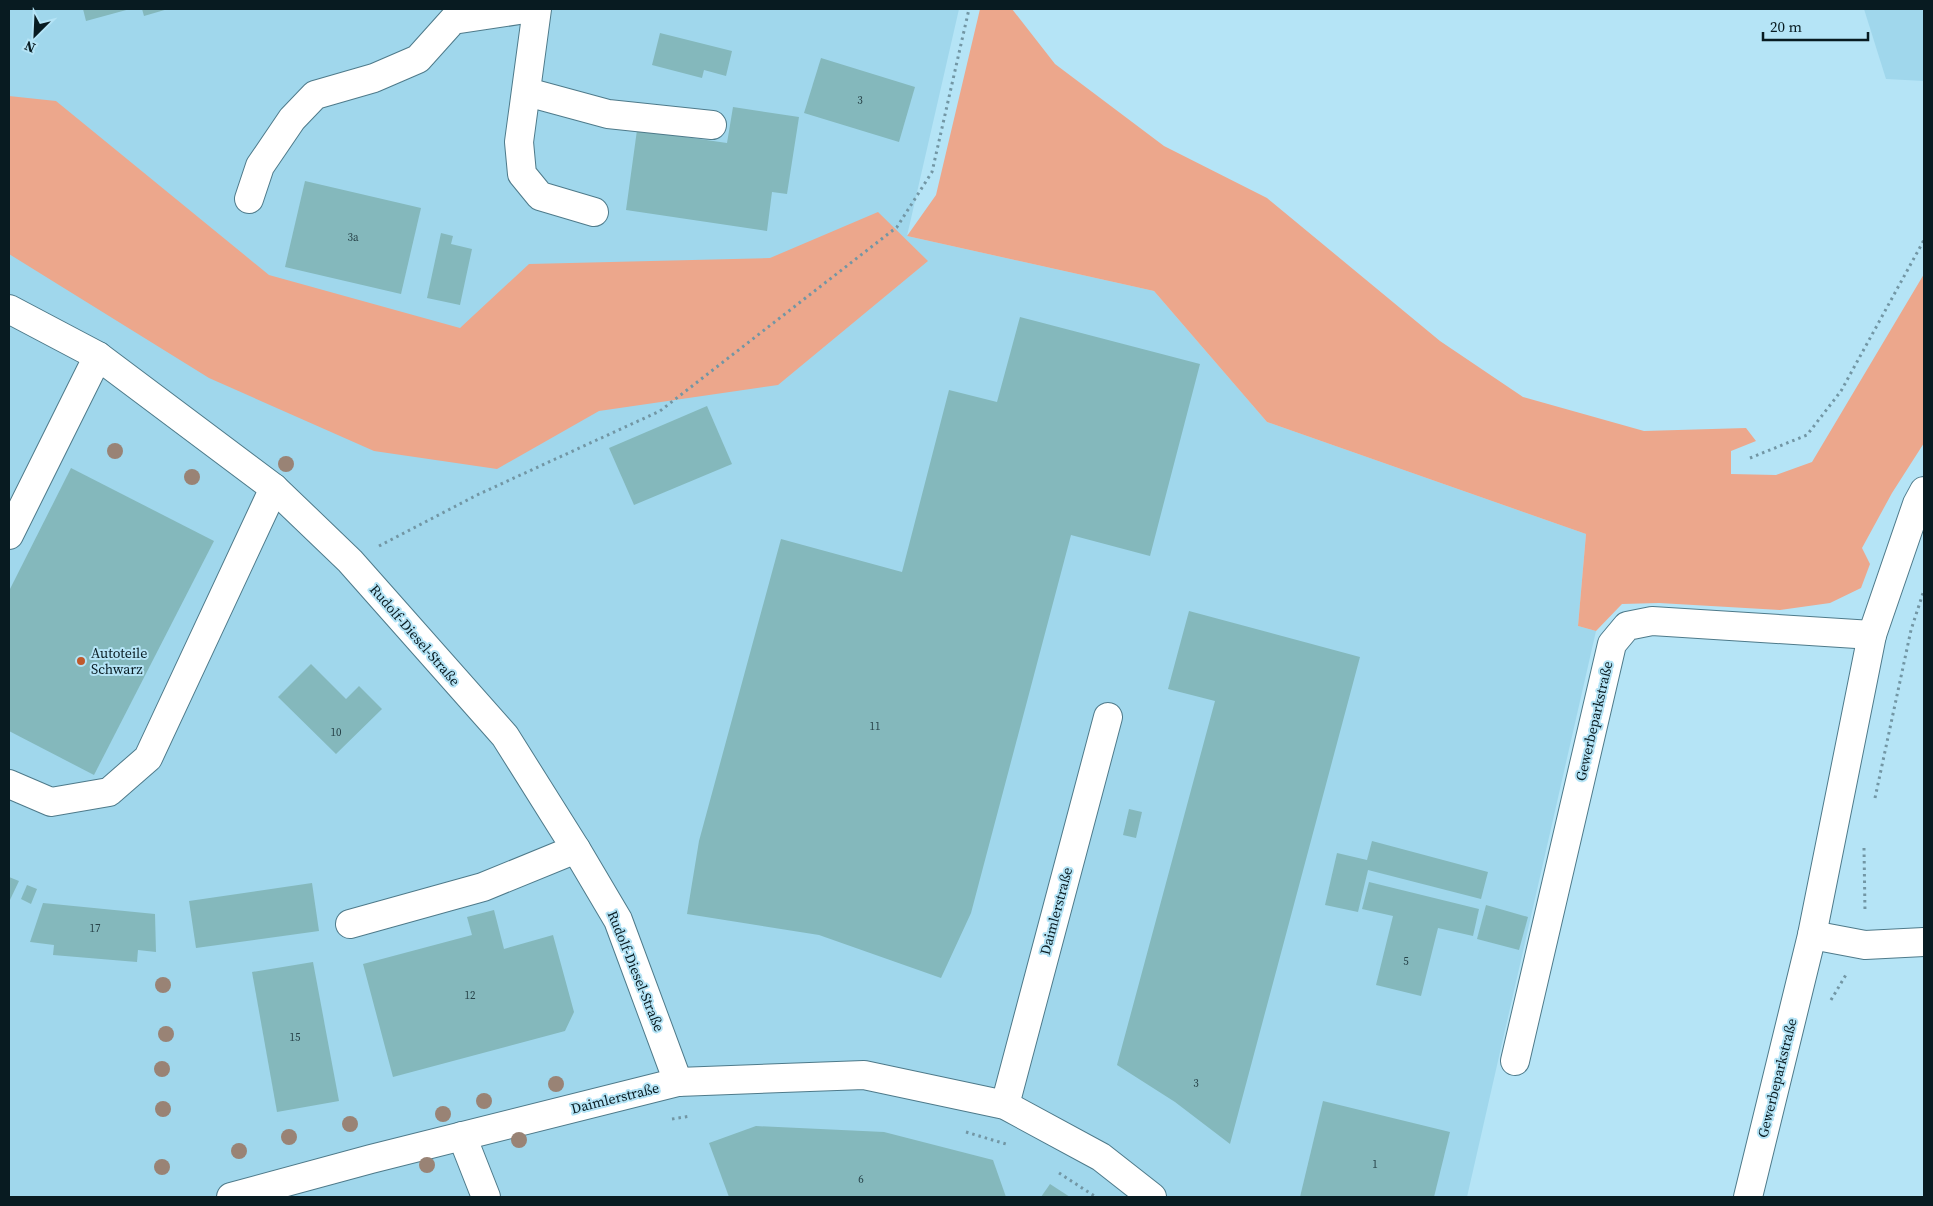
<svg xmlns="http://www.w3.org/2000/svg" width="1933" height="1206" viewBox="0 0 1933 1206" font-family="'Source Serif 4',serif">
<rect width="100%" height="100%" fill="#b5e4f6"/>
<!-- built -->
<g fill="#a0d7ec">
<polygon points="9,9 959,9 907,236 1154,291 1267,422 1586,534 1578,626 1596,631 1467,1197 9,1197"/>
<polygon points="1864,9 1924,9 1924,81 1886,79"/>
</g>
<!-- green -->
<g fill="#eca78c">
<polygon points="980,9 1012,9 1055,64 1164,146 1267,198 1440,341 1523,397 1644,431 1746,428 1756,441 1731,451 1731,474 1776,475 1812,462 1924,274 1924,443 1892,493 1862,548 1870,564 1861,588 1830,603 1780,610 1659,603 1622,604 1596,631 1578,626 1586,534 1267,422 1154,291 907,236 936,195"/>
<polygon points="9,96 56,101 269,275 460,328 529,264 770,258 878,212 928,261 778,385 599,411 497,469 374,451 209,378 9,254"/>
</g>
<!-- building -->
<g fill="#84b8bc">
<polygon points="83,9 130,9 86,21"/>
<polygon points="142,9 168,9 144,16"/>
<polygon points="660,33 732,51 726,76 704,70 702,78 652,65"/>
<polygon points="821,58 915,87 899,142 804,113"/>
<polygon points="733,107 799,117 787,194 772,192 767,231 626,210 637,130 727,143"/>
<polygon points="305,181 421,208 401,294 285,267"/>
<polygon points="441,233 453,236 451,244 472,249 460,305 427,298"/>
<polygon points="1020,317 1200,364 1150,556 1071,535 971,913 941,978 819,935 687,914 699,841 781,539 902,572 949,390 997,402"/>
<polygon points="707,406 732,464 634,505 609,448"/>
<polygon points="71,468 214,541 94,775 9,731 9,591"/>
<polygon points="1189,611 1360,657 1230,1144 1175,1102 1117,1065 1215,701 1168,689"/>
<polygon points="311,664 346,699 359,686 382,709 336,754 278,697"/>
<polygon points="1129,809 1142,812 1136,838 1123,835"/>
<polygon points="1372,841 1488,872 1481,899 1368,870 1358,912 1325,905 1337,853 1367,860"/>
<polygon points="9,877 19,881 9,902"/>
<polygon points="1369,882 1479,909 1473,936 1438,928 1421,996 1376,985 1393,916 1362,909"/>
<polygon points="312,883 319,931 196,948 189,901"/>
<polygon points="27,885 37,889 31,904 21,899"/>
<polygon points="43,903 155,914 156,952 138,950 137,962 53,955 54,945 30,942"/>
<polygon points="1486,905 1528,917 1519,950 1477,939"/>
<polygon points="494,910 504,949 553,935 574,1012 565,1031 393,1077 363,964 472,935 467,917"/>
<polygon points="313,962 339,1101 277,1112 252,972"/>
<polygon points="1323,1101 1450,1132 1434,1197 1300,1197"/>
<polygon points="756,1126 884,1132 993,1160 1006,1197 729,1197 709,1143"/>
<polygon points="1050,1184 1070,1197 1041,1197"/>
</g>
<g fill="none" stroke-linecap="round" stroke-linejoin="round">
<!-- minor casing -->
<g stroke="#4e7a8a" stroke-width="30">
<g id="minor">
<polyline points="537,9 519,142 522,174 540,196 594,212"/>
<polyline points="527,92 608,114 712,125"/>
<polyline points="249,199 260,166 292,119 315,95 374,78 418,59 453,20 526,9"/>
<polyline points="9,309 98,356 274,488 350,561 505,736 576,849 618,920 678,1082"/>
<polyline points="9,535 98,356"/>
<polyline points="9,784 51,802 109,792 148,758 274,488"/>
<polyline points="350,924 483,887 576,849"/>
<polyline points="1812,935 1865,945 1924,942"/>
<polyline points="1515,1061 1612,644 1627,626 1652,621 1872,635"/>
<polyline points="1005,1105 1108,717"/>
<polyline points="462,1136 486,1197"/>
<polyline points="231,1197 371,1159 678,1082 864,1075 1005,1105 1101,1157 1152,1197"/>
<polyline points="1748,1197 1812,935 1872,635 1917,504 1924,491"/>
</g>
</g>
<!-- path -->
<g stroke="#7296a4" stroke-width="3" stroke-dasharray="2.5 4" stroke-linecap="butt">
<polyline points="1750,458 1807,435 1841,391 1924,240"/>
<polyline points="379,546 477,495 660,411 897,227 932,172 969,9"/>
<polyline points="1875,798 1911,630 1924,590"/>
<polyline points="1864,848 1865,912"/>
<polyline points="1831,1000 1847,973"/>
<polyline points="672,1119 691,1116"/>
<polyline points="966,1132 1006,1144"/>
<polyline points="1059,1173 1096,1197"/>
</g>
<!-- minor -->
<use href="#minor" stroke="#fff" stroke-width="28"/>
</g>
<!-- trees -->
<g fill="#998375">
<circle cx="115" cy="451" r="8"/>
<circle cx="286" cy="464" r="8"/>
<circle cx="192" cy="477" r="8"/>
<circle cx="163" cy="985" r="8"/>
<circle cx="166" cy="1034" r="8"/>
<circle cx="162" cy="1069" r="8"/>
<circle cx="556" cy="1084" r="8"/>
<circle cx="484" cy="1101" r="8"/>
<circle cx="163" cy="1109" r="8"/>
<circle cx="443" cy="1114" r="8"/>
<circle cx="350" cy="1124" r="8"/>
<circle cx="289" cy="1137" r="8"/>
<circle cx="519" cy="1140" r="8"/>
<circle cx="239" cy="1151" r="8"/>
<circle cx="427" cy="1165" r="8"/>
<circle cx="162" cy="1167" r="8"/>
</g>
<!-- markers -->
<circle fill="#c0592c" stroke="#b5e4f6" stroke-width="2" cx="81" cy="661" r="5"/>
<g text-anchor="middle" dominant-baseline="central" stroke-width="4" stroke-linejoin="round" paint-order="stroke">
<!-- number labels -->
<g font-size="11" fill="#274248">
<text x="860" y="100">3</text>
<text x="353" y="237">3a</text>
<text x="875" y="726">11</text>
<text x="336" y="732">10</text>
<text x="95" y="928">17</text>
<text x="1406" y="961">5</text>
<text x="470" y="995">12</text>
<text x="295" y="1037">15</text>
<text x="1196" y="1083">3</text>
<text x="1375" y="1164">1</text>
<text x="861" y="1179">6</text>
</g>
<!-- street labels -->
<g font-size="14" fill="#081b21" stroke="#b5e4f6">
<text transform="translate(415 635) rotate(49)">Rudolf-Diesel-Straße</text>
<text transform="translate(1594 721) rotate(-77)">Gewerbeparkstraße</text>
<text transform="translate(1056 911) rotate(-75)">Daimlerstraße</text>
<text transform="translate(636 971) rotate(68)">Rudolf-Diesel-Straße</text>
<text transform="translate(1777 1078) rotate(-76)">Gewerbeparkstraße</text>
<text transform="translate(615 1098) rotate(-14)">Daimlerstraße</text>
</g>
<!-- poi labels -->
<g font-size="14" fill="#081b21" stroke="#b5e4f6" text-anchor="start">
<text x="91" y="653">Autoteile<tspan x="91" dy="16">Schwarz</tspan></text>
</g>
</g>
<!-- border -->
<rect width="1933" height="1206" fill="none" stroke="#081b21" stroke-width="20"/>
<!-- north arrow -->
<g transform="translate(35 35) rotate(204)" stroke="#b5e4f6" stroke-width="4" paint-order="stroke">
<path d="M0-4L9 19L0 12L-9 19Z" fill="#081b21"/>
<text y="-8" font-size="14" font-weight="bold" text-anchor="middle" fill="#081b21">N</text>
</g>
<!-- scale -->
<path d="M1763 32v8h105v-8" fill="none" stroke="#081b21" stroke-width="2.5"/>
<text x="1770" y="32" font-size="15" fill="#081b21" stroke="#b5e4f6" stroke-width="4" paint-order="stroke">20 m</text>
</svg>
